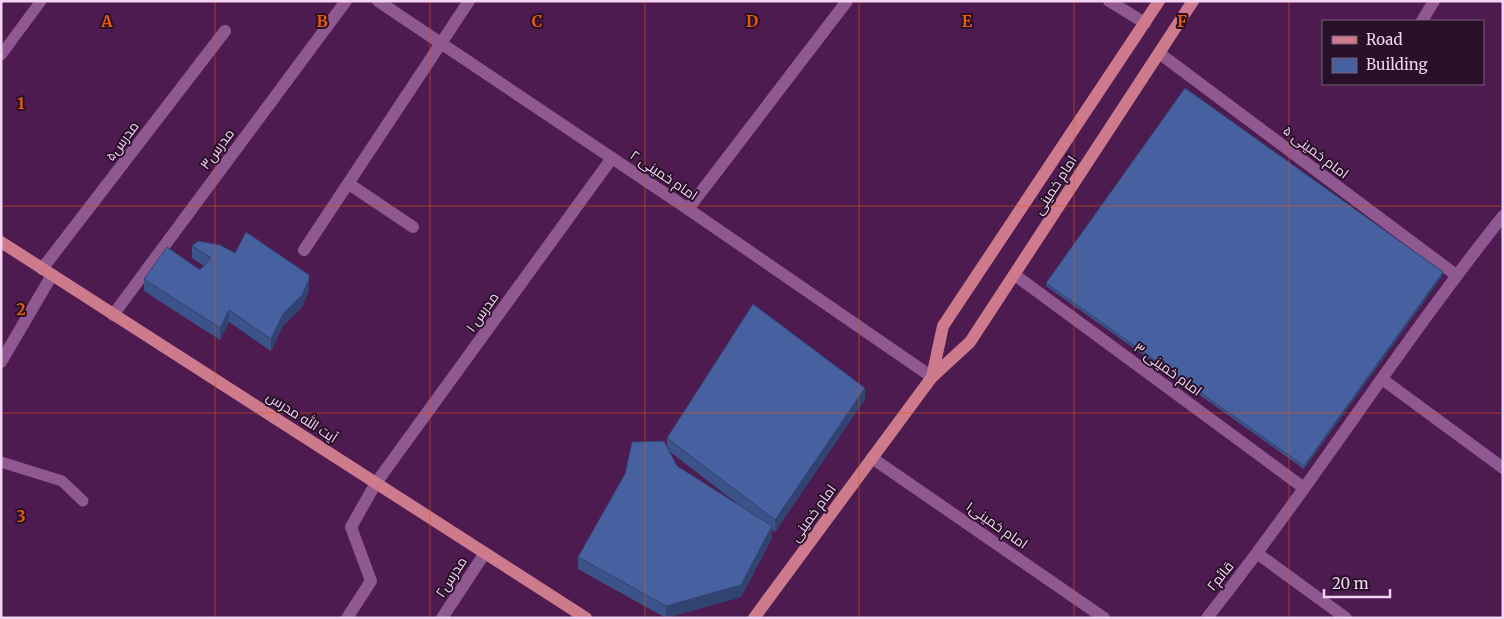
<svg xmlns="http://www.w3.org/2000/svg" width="1504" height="619" viewBox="0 0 1504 619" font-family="Merriweather,Cairo,serif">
<rect width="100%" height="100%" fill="#4e1b50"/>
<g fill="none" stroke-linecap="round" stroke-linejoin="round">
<!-- lane -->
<g stroke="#8f5891" stroke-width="11">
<polyline points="1,55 41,1"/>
<polyline points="1,462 62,481 83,501"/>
</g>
<!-- street -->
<g stroke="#8f5891" stroke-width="12">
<polyline points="378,1 688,209 932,377"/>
<polyline points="1109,1 1145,23"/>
<polyline points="1422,21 1434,1"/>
<polyline points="1159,53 1456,275"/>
<polyline points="349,184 413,227"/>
<polyline points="688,209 847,1"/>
<polyline points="304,250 469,1"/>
<polyline points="42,269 225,31"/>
<polyline points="1015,275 1304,488"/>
<polyline points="113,315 346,1"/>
<polyline points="1,362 52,275"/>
<polyline points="1382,379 1503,468"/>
<polyline points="872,458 1104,618"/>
<polyline points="1258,554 1346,618"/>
<polyline points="347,618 371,581 351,527 376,483 612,158"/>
<polyline points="442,618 485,553"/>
<path d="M1207,618c103,-130 192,-272 296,-402"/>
</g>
<!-- primary -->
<g stroke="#cd7a8c" stroke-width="12">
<polyline points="1,242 586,618"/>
<polyline points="932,377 943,326 1159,1"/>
<polyline points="754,618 932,377 970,342 1193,1"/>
</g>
</g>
<!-- wall -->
<g fill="#3c538a" fill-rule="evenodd">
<polygon points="192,246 309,291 302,307 283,326 271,351 229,322 220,340 144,291 144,279 200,270 204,266 192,258"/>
<polygon points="1443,275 1304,469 1046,286 1046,283"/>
<path d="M865,399l-90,133 -3,-2v8l-31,59 -75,21 -88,-49v-12l89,-110v-9zM669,451l74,57 -66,-42z"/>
</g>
<!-- shaded-wall -->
<g fill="#314370">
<polygon points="1443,272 1443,275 1304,469 1304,466"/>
<polygon points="309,280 309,291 302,307 283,326 271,351 271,339 283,314"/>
<polygon points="229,310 229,322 220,340 220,328"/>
<polygon points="865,388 865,399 775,532 775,520"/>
<polygon points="772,526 772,538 741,597 666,618 666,606"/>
</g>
<!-- building -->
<g fill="#4660a0" stroke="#314370">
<polygon points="1185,88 1443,272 1304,466 1046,283"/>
<polygon points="246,232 309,275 309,280 302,295 283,314 271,339 229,310 220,328 144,279 167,247 200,270 211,258 192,246 198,241 220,245 235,253"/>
<polygon points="753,304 865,388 775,520 667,438"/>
<polygon points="664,441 677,466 772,526 741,585 666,606 578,557 625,474 632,442"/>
</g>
<!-- grid -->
<path fill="none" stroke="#e8590c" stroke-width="1" stroke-opacity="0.55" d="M215,1v617M430,1v617M645,1v617M859,1v617M1074,1v617M1289,1v617M1,206h1502M1,413h1502"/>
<g text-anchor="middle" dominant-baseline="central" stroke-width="4" stroke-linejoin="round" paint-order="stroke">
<!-- street labels -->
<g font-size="14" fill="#f3d4f3" stroke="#281128">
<text transform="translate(122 141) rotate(-53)">مدرس۵</text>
<text transform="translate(217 149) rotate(-53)">مدرس۳</text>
<text transform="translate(1316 152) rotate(37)">امام خمینی ۵</text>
<text transform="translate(664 175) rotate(34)">امام خمینی ۲</text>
<text transform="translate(1055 185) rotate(-57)">امام خمینی</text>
<text transform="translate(482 312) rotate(-54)">مدرس ۱</text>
<text transform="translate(1168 369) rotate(36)">امام خمینی ۳</text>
<text transform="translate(302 417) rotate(33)">آیت الله مدرس</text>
<text transform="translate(813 513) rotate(-54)">امام خمینی</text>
<text transform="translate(997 525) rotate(35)">امام خمینی۱</text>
<text transform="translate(1220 576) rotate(-51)">قائم۲</text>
<text transform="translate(451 577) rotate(-57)">مدرس۲</text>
</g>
</g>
<g font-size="16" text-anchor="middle" font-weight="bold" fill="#e8590c" stroke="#281128" stroke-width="4" stroke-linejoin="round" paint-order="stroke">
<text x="107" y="27">A</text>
<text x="322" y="27">B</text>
<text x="537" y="27">C</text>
<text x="752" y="27">D</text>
<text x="967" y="27">E</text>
<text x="1182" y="27">F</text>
<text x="21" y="109">1</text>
<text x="21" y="315">2</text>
<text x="21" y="522">3</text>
</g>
<!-- border -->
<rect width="1504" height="619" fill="none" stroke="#f3d4f3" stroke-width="5"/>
<!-- legend -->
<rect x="1322" y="20" width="162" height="65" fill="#281128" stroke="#795f79"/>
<rect x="1332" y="36" width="25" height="8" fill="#cd7a8c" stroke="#795f79"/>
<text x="1366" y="45" font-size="15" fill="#f3d4f3">Road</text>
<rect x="1332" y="58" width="25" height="15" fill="#4660a0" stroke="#795f79"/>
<text x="1366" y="70" font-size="15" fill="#f3d4f3">Building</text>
<!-- scale -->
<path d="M1324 589v8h66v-8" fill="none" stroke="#f3d4f3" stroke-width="2.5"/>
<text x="1332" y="589" font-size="15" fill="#f3d4f3" stroke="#281128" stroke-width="4" paint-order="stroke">20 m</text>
</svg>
